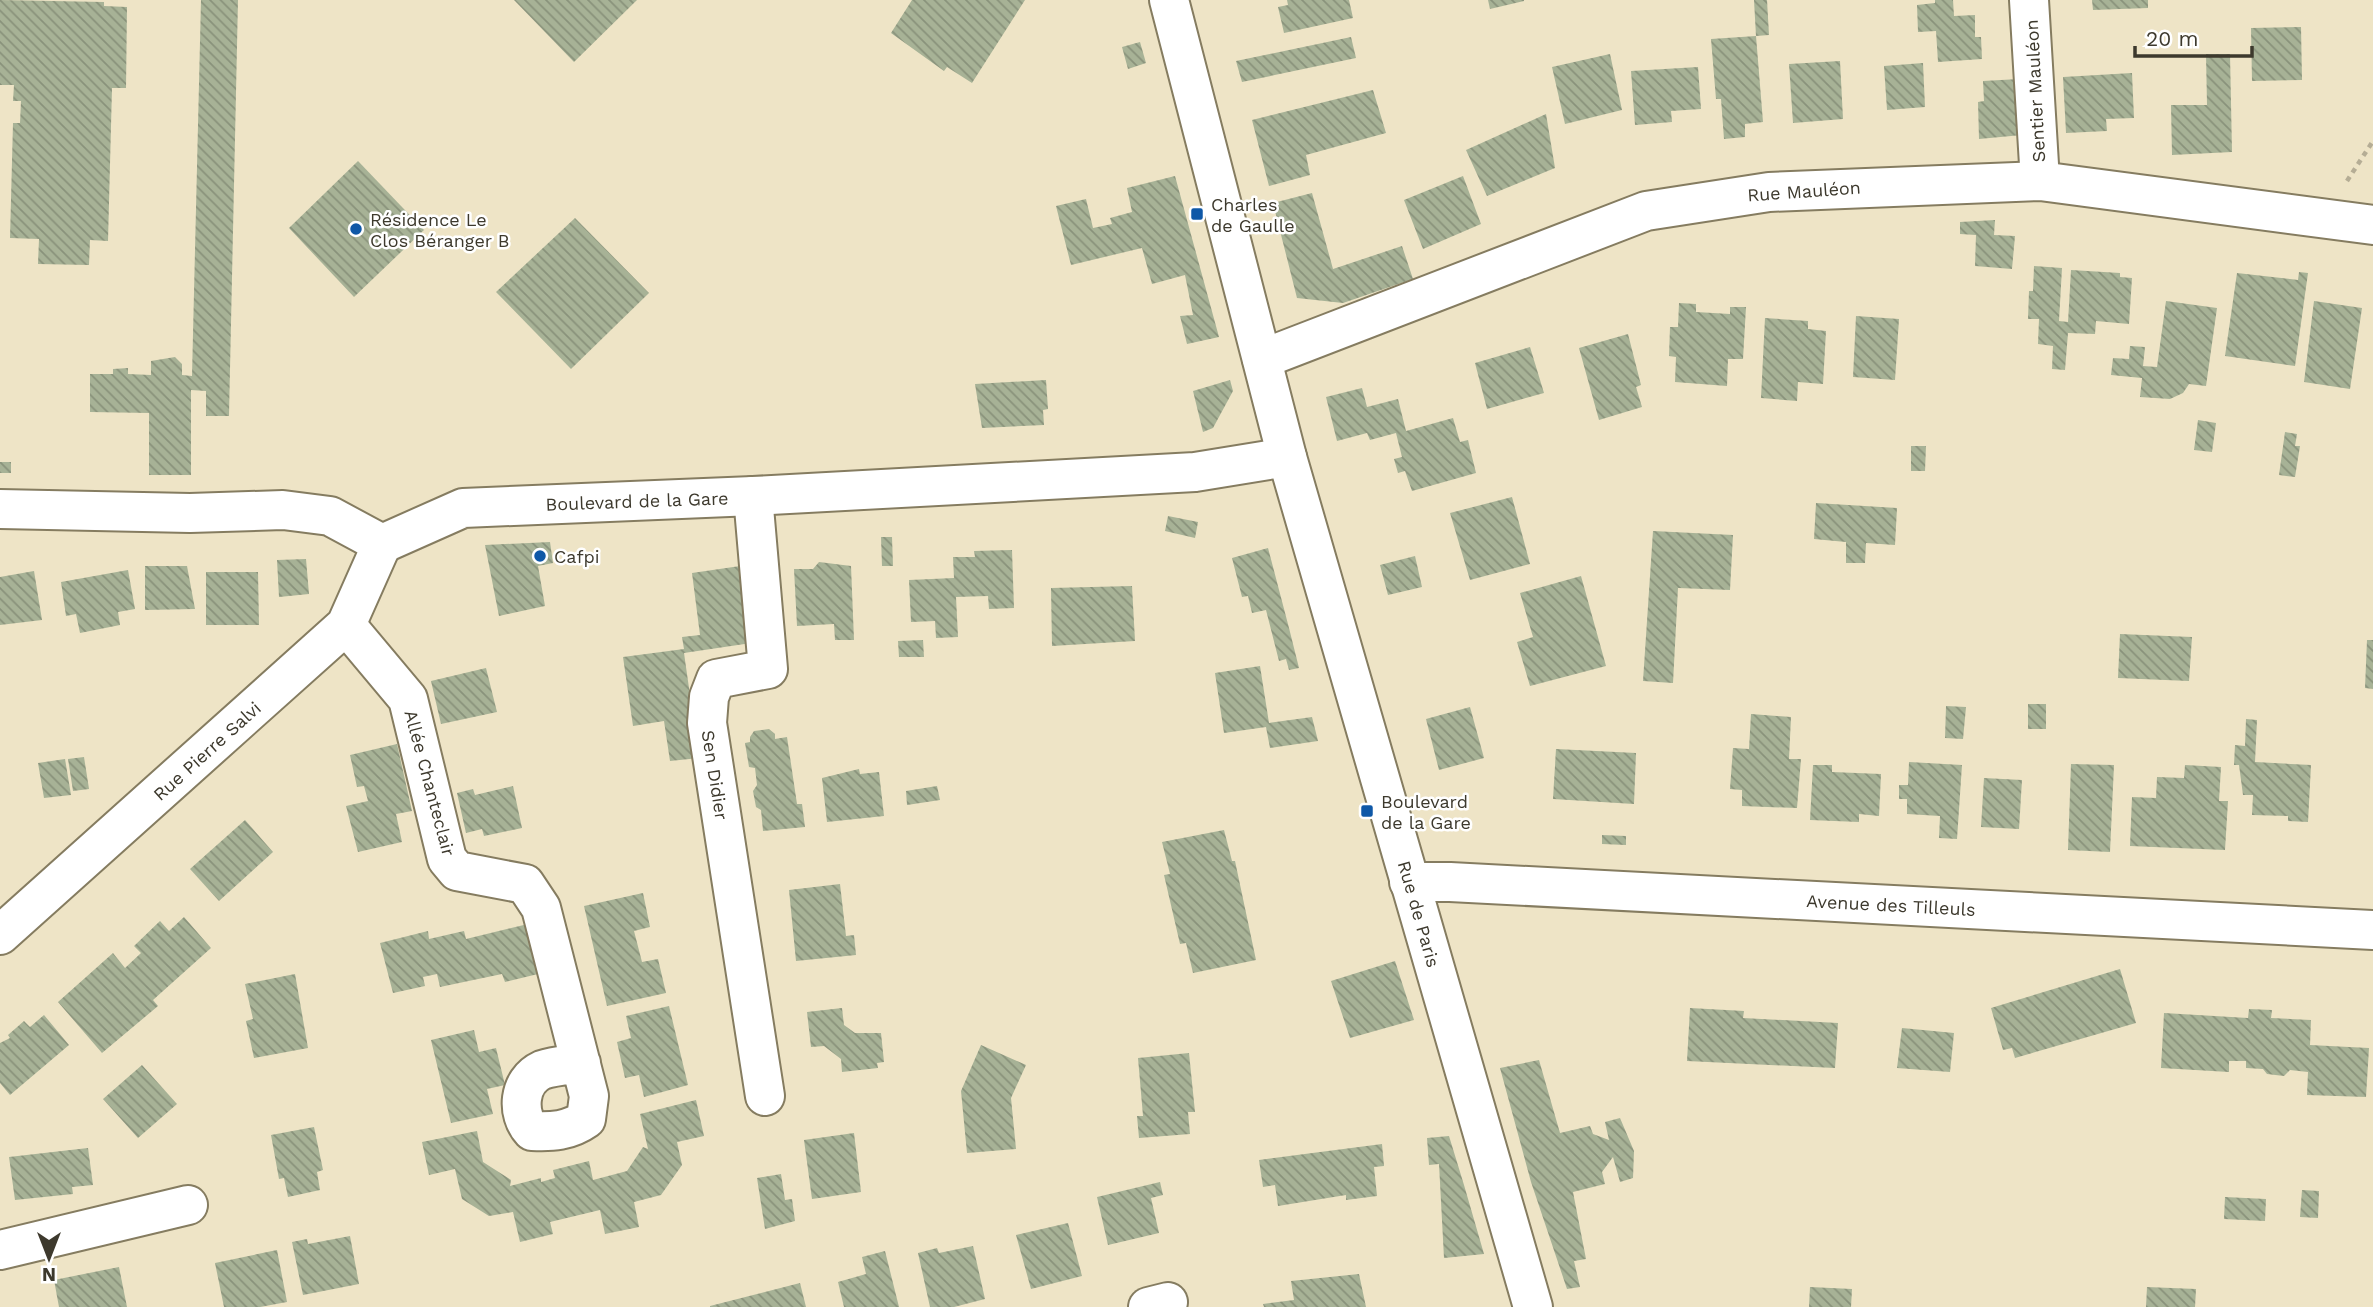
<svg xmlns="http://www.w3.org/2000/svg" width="2373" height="1307" viewBox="0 0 2373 1307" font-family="'Work Sans',sans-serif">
<defs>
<pattern id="building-back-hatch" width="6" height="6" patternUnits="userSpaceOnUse" patternTransform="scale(1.75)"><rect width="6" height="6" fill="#a7b296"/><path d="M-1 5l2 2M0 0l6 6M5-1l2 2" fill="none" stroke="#89927b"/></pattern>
</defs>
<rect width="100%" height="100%" fill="#eee4c6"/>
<!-- building -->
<g fill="url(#building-back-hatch)">
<polygon points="0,0 104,2 104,6 127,7 126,88 112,88 108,241 90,240 89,265 38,264 39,239 10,238 13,123 20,123 21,101 13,101 14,85 0,85"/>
<polygon points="201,0 238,0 229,416 206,416 206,391 191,390 191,475 149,475 149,413 90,412 90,374 113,374 113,369 128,368 128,374 151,375 151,361 175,357 182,364 182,375 192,376"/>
<polygon points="514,0 637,0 574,62"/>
<polygon points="912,0 1025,0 972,83 947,67 944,71 891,33"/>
<polygon points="1287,0 1349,0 1353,18 1284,33 1278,7 1288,5"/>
<polygon points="1488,0 1524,0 1524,1 1490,9"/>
<polygon points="1754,0 1767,0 1769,35 1756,36"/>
<polygon points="1935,0 1953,0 1954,16 1975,15 1975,37 1981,37 1982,59 1938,62 1936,31 1918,32 1917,5 1935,3"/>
<polygon points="2092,0 2148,0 2148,8 2093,10"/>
<polygon points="2301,27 2302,80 2252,81 2251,28"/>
<polygon points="1756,36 1763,122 1745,124 1745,137 1724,139 1721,99 1716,99 1711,39"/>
<polygon points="1351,37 1356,58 1242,82 1236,61"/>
<polygon points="1140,42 1146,63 1128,69 1122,47"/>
<polygon points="1610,54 1622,110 1565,124 1552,67"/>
<polygon points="2206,54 2230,54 2232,152 2172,155 2171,105 2207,105"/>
<polygon points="1840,61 1843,119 1793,123 1789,64"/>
<polygon points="1923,63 1925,107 1887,110 1884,66"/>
<polygon points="1698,67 1701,109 1671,111 1672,122 1635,125 1631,71"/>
<polygon points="2132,73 2134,118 2106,119 2107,131 2066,133 2063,77"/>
<polygon points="2019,79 2022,135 1979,139 1978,102 1984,101 1983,81"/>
<polygon points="1373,90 1386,133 1306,155 1310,175 1269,186 1252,120"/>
<polygon points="1546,114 1555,168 1487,196 1466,150"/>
<polygon points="358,161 424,230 354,297 289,228"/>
<polygon points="1175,176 1219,337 1187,344 1180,316 1193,315 1185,275 1152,284 1142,248 1071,265 1056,206 1086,199 1093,228 1112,224 1110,218 1132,212 1127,188"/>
<polygon points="1463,176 1481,224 1423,249 1404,200"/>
<polygon points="1312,193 1333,269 1402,246 1413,279 1343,303 1297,298 1273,203"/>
<polygon points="575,218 649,293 571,369 496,292"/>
<polygon points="1995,220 1994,235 2015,236 2012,269 1975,266 1976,235 1960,234 1960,222"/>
<polygon points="2034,266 2062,268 2059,321 2068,322 2071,270 2120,273 2120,277 2132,278 2129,324 2096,321 2095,334 2068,333 2065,370 2052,369 2053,346 2038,344 2039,319 2028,319 2029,291 2033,291"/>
<polygon points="2299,272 2308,273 2295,366 2225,356 2237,273 2298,280"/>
<polygon points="2166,301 2217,308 2206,386 2189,384 2183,393 2170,399 2140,397 2142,378 2111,375 2113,358 2129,359 2130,346 2145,347 2143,366 2157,367"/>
<polygon points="2314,301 2362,308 2350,389 2304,382"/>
<polygon points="1679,303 1696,304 1696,312 1730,314 1730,307 1746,307 1743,359 1728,359 1727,386 1675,382 1676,357 1669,356 1670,327 1678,327"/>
<polygon points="1856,316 1899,319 1895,380 1853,377"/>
<polygon points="1765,318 1808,321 1808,329 1826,331 1823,384 1798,382 1797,401 1761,398"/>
<polygon points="1628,334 1641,385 1636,387 1642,407 1599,420 1579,348"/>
<polygon points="1530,347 1544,393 1487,409 1475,363"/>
<polygon points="1046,380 1048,409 1043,410 1044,425 982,428 975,384"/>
<polygon points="1230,380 1233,391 1213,428 1203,432 1193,391"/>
<polygon points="1362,388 1367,407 1398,399 1406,431 1453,418 1460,442 1468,440 1476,473 1412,491 1405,471 1398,473 1394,459 1402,457 1396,433 1370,440 1367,433 1337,441 1326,397"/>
<polygon points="2198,420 2216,423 2212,452 2194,450"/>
<polygon points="2285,432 2297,434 2295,446 2300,446 2295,477 2279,475"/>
<polygon points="1911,446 1926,446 1925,471 1911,471"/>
<rect x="0" y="462" width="11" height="11"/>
<polygon points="1512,497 1530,564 1470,580 1450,513"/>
<polygon points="1816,503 1897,508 1895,545 1866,543 1865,563 1846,563 1846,542 1814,539"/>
<polygon points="1168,516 1198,522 1195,538 1165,531"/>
<polygon points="1653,531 1733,535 1730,590 1678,588 1673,683 1643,681"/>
<polygon points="881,537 892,537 893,566 882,566"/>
<polygon points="550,542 553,563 538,566 545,606 499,616 485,545"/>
<polygon points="1268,548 1289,628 1299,668 1289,670 1286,659 1279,661 1266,610 1252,613 1248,596 1242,597 1232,558"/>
<polygon points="1012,550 1014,608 989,609 988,596 956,597 958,637 936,638 935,621 911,622 909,580 954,578 953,557 975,557 974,551"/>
<polygon points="1415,556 1422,587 1388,595 1380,565"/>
<polygon points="306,559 309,594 279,597 277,560"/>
<polygon points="819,562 851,566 854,640 835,640 834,624 797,626 794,569 813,569"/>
<polygon points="747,565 758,642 684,653 699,758 670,761 664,721 633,726 623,657 684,649 682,637 700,635 692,573"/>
<polygon points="145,566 187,566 195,609 145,610"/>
<polygon points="128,570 135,609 118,612 120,625 80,633 76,614 66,616 61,582"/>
<polygon points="34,571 42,620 0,625 0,577"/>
<polygon points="206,572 258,572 259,625 206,625"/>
<polygon points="1581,576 1606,666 1530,686 1517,642 1533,637 1520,593"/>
<polygon points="1132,586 1135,641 1052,646 1051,588"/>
<polygon points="2120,634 2192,637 2189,681 2118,678"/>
<polygon points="923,640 924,657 899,657 898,641"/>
<polygon points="2367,640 2373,640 2373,689 2365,688"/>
<polygon points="1260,666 1269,723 1312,717 1318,741 1270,748 1266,727 1224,733 1215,673"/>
<polygon points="486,668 497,712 441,724 431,681"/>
<rect x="2028" y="704" width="18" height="25"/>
<polygon points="1946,706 1966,707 1963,739 1945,738"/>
<polygon points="1470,707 1484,758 1439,770 1426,719"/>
<polygon points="1751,714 1791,717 1789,759 1801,759 1797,808 1742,806 1742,790 1730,789 1733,748 1749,749"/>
<polygon points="2246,719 2257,720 2255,762 2311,765 2308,822 2288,821 2288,816 2252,815 2253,795 2243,795 2239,765 2234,765 2235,745 2245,746"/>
<polygon points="769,729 775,734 775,739 787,737 797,804 802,804 805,827 763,831 761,810 756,807 753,791 757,785 755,768 749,767 745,743 750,742 750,737 754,731"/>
<polygon points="397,744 412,811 396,814 402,842 358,852 346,806 368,801 364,786 357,787 350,755"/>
<polygon points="1556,749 1636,753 1634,804 1553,799"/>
<polygon points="84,757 89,789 73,791 68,759"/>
<polygon points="65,759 71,795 44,798 38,763"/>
<polygon points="1909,762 1962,765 1957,839 1939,838 1940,816 1907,814 1907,799 1899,799 1899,785 1908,785"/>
<polygon points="2071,764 2114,765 2110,852 2068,850"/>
<polygon points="1813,765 1832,765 1832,772 1881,774 1879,816 1859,814 1859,822 1810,820"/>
<polygon points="2185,765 2221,767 2219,801 2228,801 2225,850 2130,846 2132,797 2156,798 2157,777 2184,778"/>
<polygon points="859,769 860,774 879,772 884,816 827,822 822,778"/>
<polygon points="1984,778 2022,780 2019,829 1981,827"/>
<polygon points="513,786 522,828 484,836 482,829 466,833 457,793 473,789 475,795"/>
<polygon points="937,786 940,800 907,805 906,791"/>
<polygon points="245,820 273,852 219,901 190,869"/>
<polygon points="1224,830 1232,861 1235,861 1256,960 1193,973 1186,943 1180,944 1164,875 1170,874 1162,842"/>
<polygon points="1602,835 1626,836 1626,845 1602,844"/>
<polygon points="840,884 846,936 854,935 856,955 796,961 789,890"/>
<polygon points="643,893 650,927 634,931 642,962 658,959 666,993 607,1006 584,906"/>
<polygon points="184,917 211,948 153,1000 158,1006 102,1053 58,1002 113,953 125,968 141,953 134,946 160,921 169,931"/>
<polygon points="528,924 538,974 505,982 502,974 440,987 437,974 423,977 425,986 393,993 380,943 428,931 429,939 464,931 466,939"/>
<polygon points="1395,961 1414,1020 1350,1038 1331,981"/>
<polygon points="2120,969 2136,1023 2015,1058 2012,1048 2003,1050 1991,1008"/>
<polygon points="295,974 308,1048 254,1058 246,1021 253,1019 245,984"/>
<polygon points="669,1006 688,1085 644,1097 639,1075 625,1078 617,1042 631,1038 626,1016"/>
<polygon points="842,1008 844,1025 855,1033 881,1033 884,1062 877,1063 878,1068 842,1072 841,1059 824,1046 811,1047 807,1012"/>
<polygon points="1690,1008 1744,1011 1743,1018 1838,1023 1835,1068 1687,1061"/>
<polygon points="2249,1009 2272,1010 2271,1018 2311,1020 2310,1045 2369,1048 2366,1097 2307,1095 2308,1072 2290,1070 2284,1076 2267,1074 2263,1069 2246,1068 2246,1061 2229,1061 2229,1072 2161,1068 2164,1013 2248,1018"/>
<polygon points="44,1015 69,1045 10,1095 0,1083 0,1043 10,1038 8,1035 24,1021 30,1027"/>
<polygon points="1902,1028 1954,1033 1950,1072 1897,1068"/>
<polygon points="474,1030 479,1052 496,1048 505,1085 487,1089 493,1114 451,1123 431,1040"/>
<polygon points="981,1045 1026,1065 1011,1098 1016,1149 967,1153 961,1091"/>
<polygon points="1189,1053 1195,1112 1188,1112 1190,1134 1139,1138 1137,1116 1143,1116 1138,1058"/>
<polygon points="1539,1060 1560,1133 1590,1126 1593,1134 1609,1140 1605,1122 1620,1118 1634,1151 1633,1178 1620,1182 1613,1157 1602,1172 1605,1184 1573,1192 1586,1259 1574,1261 1580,1287 1567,1289 1531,1182 1500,1068"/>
<polygon points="142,1065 177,1104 138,1138 103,1099"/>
<polygon points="696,1100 704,1136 677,1142 682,1165 661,1195 634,1202 639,1227 605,1234 600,1210 550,1222 553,1234 520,1242 513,1212 489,1216 462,1199 455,1169 429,1175 422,1142 477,1131 483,1162 511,1180 510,1186 541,1178 541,1182 555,1178 553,1170 589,1161 593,1180 627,1171 643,1147 648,1149 640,1114"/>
<polygon points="314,1127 323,1170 317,1172 320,1190 288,1197 284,1178 279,1179 271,1135"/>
<polygon points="854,1133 861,1192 812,1199 804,1140"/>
<polygon points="1449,1136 1464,1185 1484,1254 1444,1258 1439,1164 1429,1165 1427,1138"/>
<polygon points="1382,1144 1384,1166 1374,1167 1377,1196 1346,1200 1346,1195 1278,1206 1275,1185 1263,1187 1259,1160"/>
<polygon points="88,1148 93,1185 72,1187 73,1194 15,1200 9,1157"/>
<polygon points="781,1174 785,1200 792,1199 795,1221 765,1229 757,1178"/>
<polygon points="1160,1182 1163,1195 1151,1198 1159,1233 1108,1245 1097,1197"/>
<polygon points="2302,1190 2319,1191 2318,1218 2300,1217"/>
<polygon points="2225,1197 2266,1199 2265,1221 2224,1219"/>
<polygon points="1068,1223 1082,1276 1031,1289 1016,1235"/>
<polygon points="350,1236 359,1284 303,1295 292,1242 307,1239 308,1244"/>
<polygon points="973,1246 985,1299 954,1307 930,1307 918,1253 937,1248 939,1253"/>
<polygon points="277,1250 287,1302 260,1307 224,1307 215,1263"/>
<polygon points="885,1251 899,1307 844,1307 838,1282 866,1274 862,1257"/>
<polygon points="119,1267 127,1307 59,1307 54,1280"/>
<polygon points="1359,1274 1366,1307 1264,1307 1263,1304 1294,1300 1291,1281"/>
<polygon points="800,1283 806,1307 710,1307 710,1306"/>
<polygon points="1810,1287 1852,1289 1851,1307 1809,1307"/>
<polygon points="2147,1287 2196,1289 2195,1307 2146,1307"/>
</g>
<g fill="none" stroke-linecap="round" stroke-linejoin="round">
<!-- minor casing -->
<g stroke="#857c60" stroke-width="42">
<g id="minor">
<polyline points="1169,0 1287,457 1533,1307"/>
<polyline points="2029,0 2040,181"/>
<polyline points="1262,359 1646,211 1769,192 2040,181 2373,225"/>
<polyline points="753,496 768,669 716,679 709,697 707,723 765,1096"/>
<polyline points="0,509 190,513 283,510 330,516 382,544 463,508 753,496 1195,472 1287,457"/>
<path d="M346,625l62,74 39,160 10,12 68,13 16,24 48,188 -3,23c-17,12 -34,13 -54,12 -16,-17 -14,-50 10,-61 12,-4 26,-5 39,-7"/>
<polyline points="1409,882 1450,882 2373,930"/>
<polyline points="0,935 346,625 382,544"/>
<polyline points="0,1250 188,1205"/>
<polyline points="1148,1307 1168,1302"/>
</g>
</g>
<!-- path -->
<polyline stroke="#b5ad95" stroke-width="4.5" stroke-dasharray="5 5" stroke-linecap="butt" points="2347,181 2373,141"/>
<!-- minor -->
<use href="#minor" stroke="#fff" stroke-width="38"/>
</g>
<!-- markers -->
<g fill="#0f58a7" stroke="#fff" stroke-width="2.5">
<rect x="1190" y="207" width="14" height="14" rx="3.5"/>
<circle cx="356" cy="229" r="7"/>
<circle cx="540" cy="556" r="7"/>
<rect x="1360" y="804" width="14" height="14" rx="3.5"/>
</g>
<g text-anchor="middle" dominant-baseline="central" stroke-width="5" stroke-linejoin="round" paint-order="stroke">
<!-- street labels -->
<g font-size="18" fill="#3d392d" stroke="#fff">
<text transform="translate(2035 91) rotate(-93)">Sentier Mauléon</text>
<text transform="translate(1804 191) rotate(-4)">Rue Mauléon</text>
<text transform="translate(637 501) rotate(-2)">Boulevard de la Gare</text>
<text transform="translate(207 751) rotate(-42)">Rue Pierre Salvi</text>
<text transform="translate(715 775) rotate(81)">Sen Didier</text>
<text transform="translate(430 783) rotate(75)">Allée Chanteclair</text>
<text transform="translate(1891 905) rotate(3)">Avenue des Tilleuls</text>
<text transform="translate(1419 914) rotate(74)">Rue de Paris</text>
</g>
<!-- poi labels -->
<g font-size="18" fill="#3d392d" stroke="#fff" text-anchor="start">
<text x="1211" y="204">Charles<tspan x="1211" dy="21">de Gaulle</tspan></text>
<text x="370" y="219">Résidence Le<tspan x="370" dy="21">Clos Béranger B</tspan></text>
<text x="554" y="556">Cafpi</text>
<text x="1381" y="801">Boulevard<tspan x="1381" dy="21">de la Gare</tspan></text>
</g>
</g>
<!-- north arrow -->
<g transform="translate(49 1258) rotate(180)" stroke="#ffffff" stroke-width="5" paint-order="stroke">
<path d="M0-5L12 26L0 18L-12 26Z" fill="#3d392d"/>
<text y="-10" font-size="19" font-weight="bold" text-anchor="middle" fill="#3d392d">N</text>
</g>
<!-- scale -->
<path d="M2135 46v10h117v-10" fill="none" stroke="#3d392d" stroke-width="3.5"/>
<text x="2146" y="46" font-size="21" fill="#3d392d" stroke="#ffffff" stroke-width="5" paint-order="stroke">20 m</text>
</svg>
